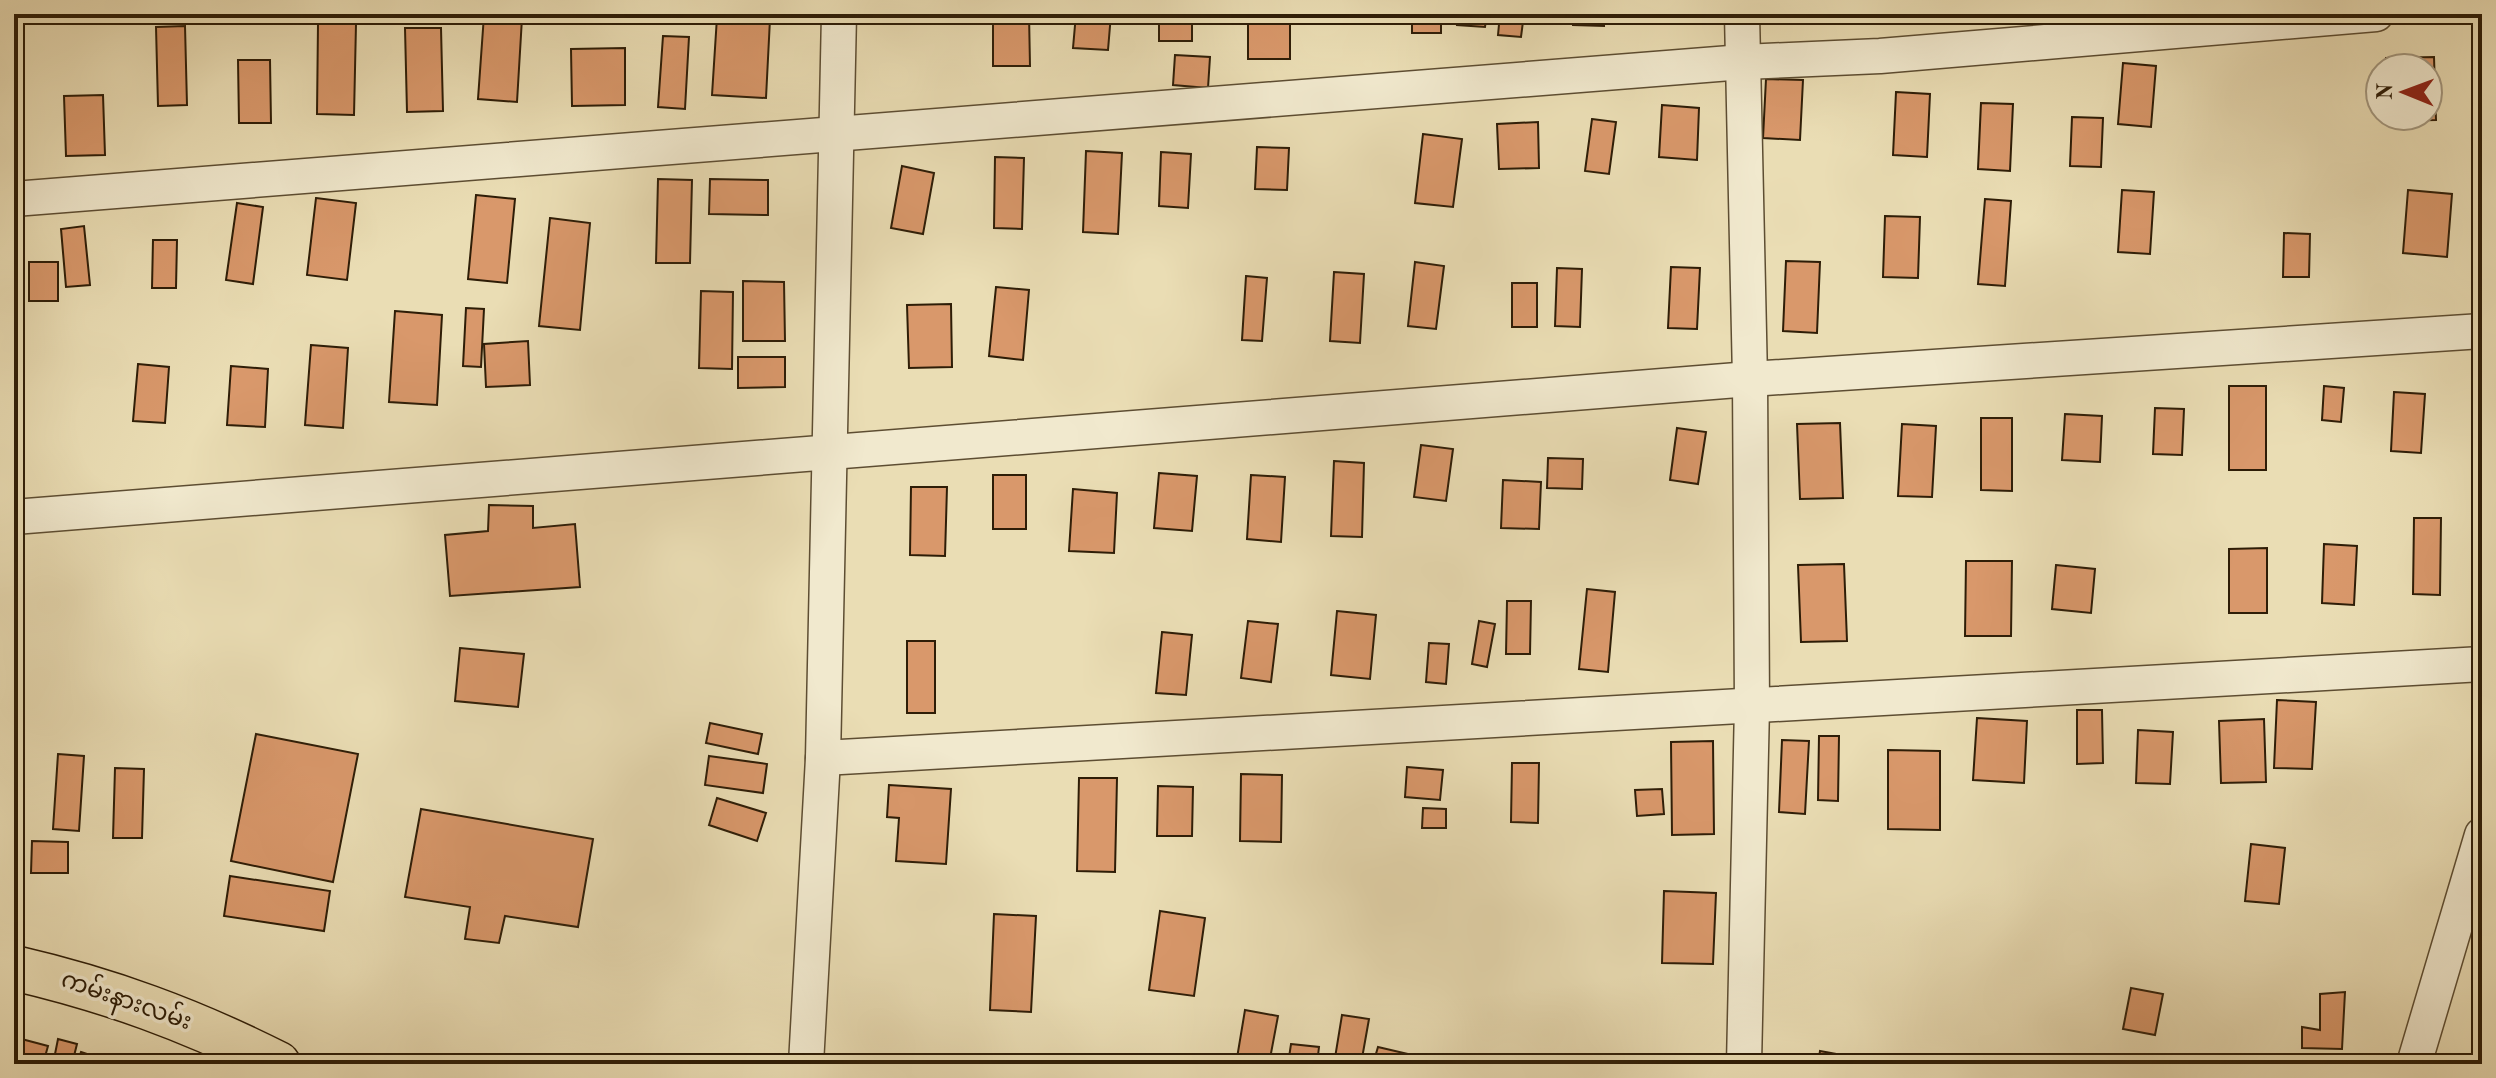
<svg xmlns="http://www.w3.org/2000/svg" width="2496" height="1078" viewBox="0 0 2496 1078" font-family="'Old Standard TT','Noto Sans Myanmar',serif">
<rect width="100%" height="100%" fill="#eaddb4"/>
<filter id="stains"><feTurbulence type="fractalNoise" baseFrequency=".0025" numOctaves="4"/><feColorMatrix values="0 0 0 0 .2 0 0 0 0 .09 0 0 0 0 .02 0 0 0 .5 -.17"/></filter>
<radialGradient id="worn" r=".72"><stop offset=".6" stop-color="#630" stop-opacity="0"/><stop offset="1" stop-color="#630" stop-opacity=".3"/></radialGradient>
<!-- building -->
<g fill="#d9986b" stroke="#2e1d07" stroke-width="2">
<polygon points="993,14 1029,14 1030,66 993,66"/>
<polygon points="1076,14 1111,14 1108,50 1073,48"/>
<rect x="1159" y="14" width="33" height="27"/>
<rect x="1248" y="14" width="42" height="45"/>
<rect x="1412" y="14" width="29" height="19"/>
<polygon points="1458,14 1487,14 1485,27 1457,25"/>
<polygon points="1500,14 1524,14 1521,37 1498,35"/>
<polygon points="1573,14 1604,14 1604,26 1573,25"/>
<polygon points="484,15 522,18 517,102 478,99"/>
<polygon points="717,17 770,19 766,98 712,95"/>
<polygon points="318,24 356,24 354,115 317,114"/>
<polygon points="185,26 187,105 158,106 156,27"/>
<polygon points="405,28 441,28 443,111 407,112"/>
<polygon points="663,36 689,37 685,109 658,107"/>
<polygon points="625,48 625,105 572,106 571,49"/>
<polygon points="1175,55 1210,57 1208,88 1173,85"/>
<polygon points="2434,57 2436,120 2386,121 2386,116 2428,116 2428,68 2386,68 2386,58"/>
<polygon points="238,60 270,60 271,123 239,123"/>
<polygon points="2123,63 2156,66 2151,127 2118,124"/>
<polygon points="1766,79 1803,80 1800,140 1763,138"/>
<polygon points="1896,92 1930,94 1927,157 1893,155"/>
<polygon points="103,95 105,155 66,156 64,96"/>
<polygon points="1981,103 2013,104 2010,171 1978,169"/>
<polygon points="1662,105 1699,108 1697,160 1659,157"/>
<polygon points="2072,117 2103,118 2101,167 2070,166"/>
<polygon points="1592,119 1616,122 1609,174 1585,171"/>
<polygon points="1538,122 1539,168 1499,169 1497,124"/>
<polygon points="1423,134 1462,139 1453,207 1415,203"/>
<polygon points="1257,147 1289,148 1287,190 1255,189"/>
<polygon points="1086,151 1122,153 1118,234 1083,232"/>
<polygon points="1161,152 1191,154 1188,208 1159,206"/>
<polygon points="995,157 1024,158 1022,229 994,228"/>
<polygon points="902,166 934,173 923,234 891,228"/>
<polygon points="658,179 692,180 690,263 656,263"/>
<polygon points="710,179 768,180 768,215 709,214"/>
<polygon points="2122,190 2154,192 2150,254 2118,252"/>
<polygon points="2408,190 2452,194 2447,257 2403,253"/>
<polygon points="476,195 515,199 507,283 468,279"/>
<polygon points="316,198 356,203 347,280 307,275"/>
<polygon points="1985,199 2011,201 2005,286 1978,284"/>
<polygon points="237,203 263,207 253,284 226,280"/>
<polygon points="1885,216 1920,217 1918,278 1883,277"/>
<polygon points="550,218 590,223 580,330 539,326"/>
<polygon points="84,226 90,285 66,287 61,229"/>
<polygon points="14,233 23,233 22,284 14,284"/>
<polygon points="2284,233 2310,234 2309,277 2283,277"/>
<polygon points="153,240 177,240 176,288 152,288"/>
<polygon points="1786,261 1820,262 1817,333 1783,331"/>
<rect x="29" y="262" width="29" height="39"/>
<polygon points="1415,262 1444,266 1436,329 1408,326"/>
<polygon points="1671,267 1700,268 1697,329 1668,328"/>
<polygon points="1557,268 1582,269 1580,327 1555,326"/>
<polygon points="1334,272 1364,274 1360,343 1330,341"/>
<polygon points="1246,276 1267,278 1262,341 1242,340"/>
<polygon points="743,281 784,282 785,341 743,341"/>
<rect x="1512" y="283" width="25" height="44"/>
<polygon points="996,287 1029,290 1023,360 989,356"/>
<polygon points="701,291 733,292 732,369 699,368"/>
<polygon points="951,304 952,367 909,368 907,305"/>
<polygon points="466,308 484,309 481,367 463,366"/>
<polygon points="395,311 442,315 437,405 389,402"/>
<polygon points="528,341 530,385 486,387 484,344"/>
<polygon points="311,345 348,348 343,428 305,425"/>
<polygon points="738,357 785,357 785,387 738,388"/>
<polygon points="138,364 169,367 165,423 133,421"/>
<polygon points="231,366 268,369 265,427 227,425"/>
<rect x="2474" y="373" width="8" height="26"/>
<rect x="2229" y="386" width="37" height="84"/>
<polygon points="2324,386 2344,388 2341,422 2322,420"/>
<polygon points="2394,392 2425,394 2421,453 2391,451"/>
<polygon points="2155,408 2184,409 2182,455 2153,454"/>
<polygon points="2065,414 2102,416 2100,462 2062,460"/>
<polygon points="1981,418 2012,418 2012,491 1981,490"/>
<polygon points="1840,423 1843,498 1800,499 1797,424"/>
<polygon points="1902,424 1936,426 1932,497 1898,496"/>
<polygon points="1677,428 1706,432 1698,484 1670,480"/>
<polygon points="1421,445 1453,449 1446,501 1414,497"/>
<polygon points="1548,458 1583,459 1582,489 1547,488"/>
<polygon points="1334,461 1364,463 1362,537 1331,536"/>
<polygon points="1159,473 1197,476 1192,531 1154,528"/>
<rect x="993" y="475" width="33" height="54"/>
<polygon points="1251,475 1285,477 1281,542 1247,539"/>
<polygon points="1503,480 1541,482 1539,529 1501,528"/>
<polygon points="911,487 947,487 945,556 910,555"/>
<polygon points="1073,489 1117,493 1114,553 1069,551"/>
<polygon points="489,505 533,506 533,528 575,524 580,587 450,596 445,535 488,531"/>
<polygon points="2414,518 2441,518 2440,595 2413,594"/>
<polygon points="2324,544 2357,546 2354,605 2322,603"/>
<polygon points="2267,548 2267,613 2229,613 2229,549"/>
<polygon points="1966,561 2012,561 2011,636 1965,636"/>
<polygon points="1844,564 1847,641 1801,642 1798,565"/>
<polygon points="2056,565 2095,569 2091,613 2052,609"/>
<polygon points="1587,589 1615,592 1608,672 1579,669"/>
<polygon points="1507,601 1531,601 1530,654 1506,654"/>
<polygon points="1337,611 1376,615 1370,679 1331,675"/>
<polygon points="1248,621 1278,624 1271,682 1241,678"/>
<polygon points="1479,621 1495,624 1487,667 1472,664"/>
<polygon points="1162,632 1192,635 1186,695 1156,693"/>
<rect x="907" y="641" width="28" height="72"/>
<polygon points="1429,643 1449,644 1446,684 1426,682"/>
<polygon points="460,648 524,654 518,707 455,701"/>
<polygon points="2277,700 2316,702 2312,769 2274,768"/>
<polygon points="2077,710 2102,710 2103,763 2077,764"/>
<polygon points="1977,718 2027,721 2024,783 1973,780"/>
<polygon points="2264,719 2266,782 2221,783 2219,721"/>
<polygon points="710,723 762,734 758,754 706,743"/>
<polygon points="2138,730 2173,732 2170,784 2136,783"/>
<polygon points="256,734 358,754 333,882 231,861"/>
<polygon points="1819,736 1839,736 1838,801 1818,800"/>
<polygon points="1782,740 1809,741 1805,814 1779,812"/>
<polygon points="1713,741 1714,834 1672,835 1671,742"/>
<polygon points="1888,750 1940,751 1940,830 1888,829"/>
<polygon points="58,754 84,756 79,831 53,829"/>
<polygon points="709,756 767,764 763,793 705,785"/>
<polygon points="1512,763 1539,763 1538,823 1511,822"/>
<polygon points="1407,767 1443,770 1440,800 1405,797"/>
<polygon points="115,768 144,769 142,838 113,838"/>
<polygon points="1241,774 1282,775 1281,842 1240,841"/>
<polygon points="1079,778 1117,778 1115,872 1077,871"/>
<polygon points="889,785 951,789 946,864 896,861 899,818 887,817"/>
<polygon points="1158,786 1193,787 1192,836 1157,836"/>
<polygon points="1662,789 1664,814 1637,816 1635,790"/>
<polygon points="717,798 766,813 757,841 709,825"/>
<polygon points="1423,808 1446,809 1446,828 1422,828"/>
<polygon points="421,809 593,839 578,927 505,916 499,943 465,939 470,907 405,897"/>
<polygon points="32,841 68,842 68,873 31,873"/>
<polygon points="2251,844 2285,848 2279,904 2245,901"/>
<polygon points="230,876 330,891 324,931 224,916"/>
<polygon points="1664,891 1716,893 1713,964 1662,963"/>
<polygon points="1160,911 1205,918 1194,996 1149,990"/>
<polygon points="994,914 1036,916 1031,1012 990,1010"/>
<polygon points="2131,988 2163,994 2155,1035 2123,1029"/>
<polygon points="2345,992 2342,1049 2302,1048 2302,1027 2320,1030 2320,994"/>
<polygon points="1245,1010 1278,1016 1269,1064 1236,1064"/>
<polygon points="1342,1015 1369,1019 1361,1064 1334,1064"/>
<polygon points="14,1037 48,1046 43,1064 14,1064"/>
<polygon points="58,1039 77,1044 72,1064 53,1064"/>
<polygon points="1291,1044 1319,1047 1317,1064 1288,1064"/>
<polygon points="1378,1047 1408,1054 1406,1064 1373,1064"/>
<polygon points="1820,1051 1891,1064 1818,1064"/>
<polygon points="81,1052 114,1063 113,1064 77,1064"/>
</g>
<g fill="none" stroke-linecap="round" stroke-linejoin="round">
<!-- minor casing -->
<g stroke="#5d4d32" stroke-width="37">
<g id="minor">
<polyline points="1742,14 1750,379 1752,706 1744,1064"/>
<polyline points="14,199 1743,62 1880,56 2376,14"/>
<polyline points="14,517 1750,379 2482,331"/>
<polyline points="823,758 2482,664"/>
<polyline points="806,1064 823,758 839,14"/>
<polyline points="2414,1064 2482,835"/>
</g>
</g>
<!-- primary casing -->
<g stroke="#2e1d07" stroke-width="47">
<path id="primary" d="M14,968c95,22 177,52 264,96"/>
</g>
<!-- minor -->
<use href="#minor" stroke="#f1e9ce" stroke-width="34"/>
<!-- primary -->
<use href="#primary" stroke="#eaddb4" stroke-width="44"/>
</g>
<g text-anchor="middle" dominant-baseline="central" stroke-width="7" stroke-linejoin="round" paint-order="stroke">
<!-- street labels -->
<g font-size="24" fill="#2e1d07" stroke="#f1e9ce">
<text transform="translate(126 1002) rotate(19)">ကမ်းနားလမ်း</text>
</g>
</g>
<!-- margin -->
<rect width="2496" height="1078" fill="none" stroke="#eaddb4" stroke-width="48"/>
<rect x="16" y="16" width="2464" height="1046" fill="none" stroke="#2e1d07" stroke-width="4"/>
<rect x="24" y="24" width="2448" height="1030" fill="none" stroke="#2e1d07" stroke-width="2"/>
<!-- north arrow -->
<g transform="translate(2404 92) rotate(271)"><circle r="38" fill="#f1e9ce" stroke="#a3977e" stroke-width="2"/>
<path d="M0-6L14 30L0 20L-14 30Z" fill="#8f2418"/>
<text y="-12" font-size="22" font-weight="bold" text-anchor="middle" fill="#2e1d07">N</text>
</g>
<rect width="100%" height="100%" filter="url(#stains)"/>
<rect width="100%" height="100%" fill="url(#worn)"/>
</svg>
